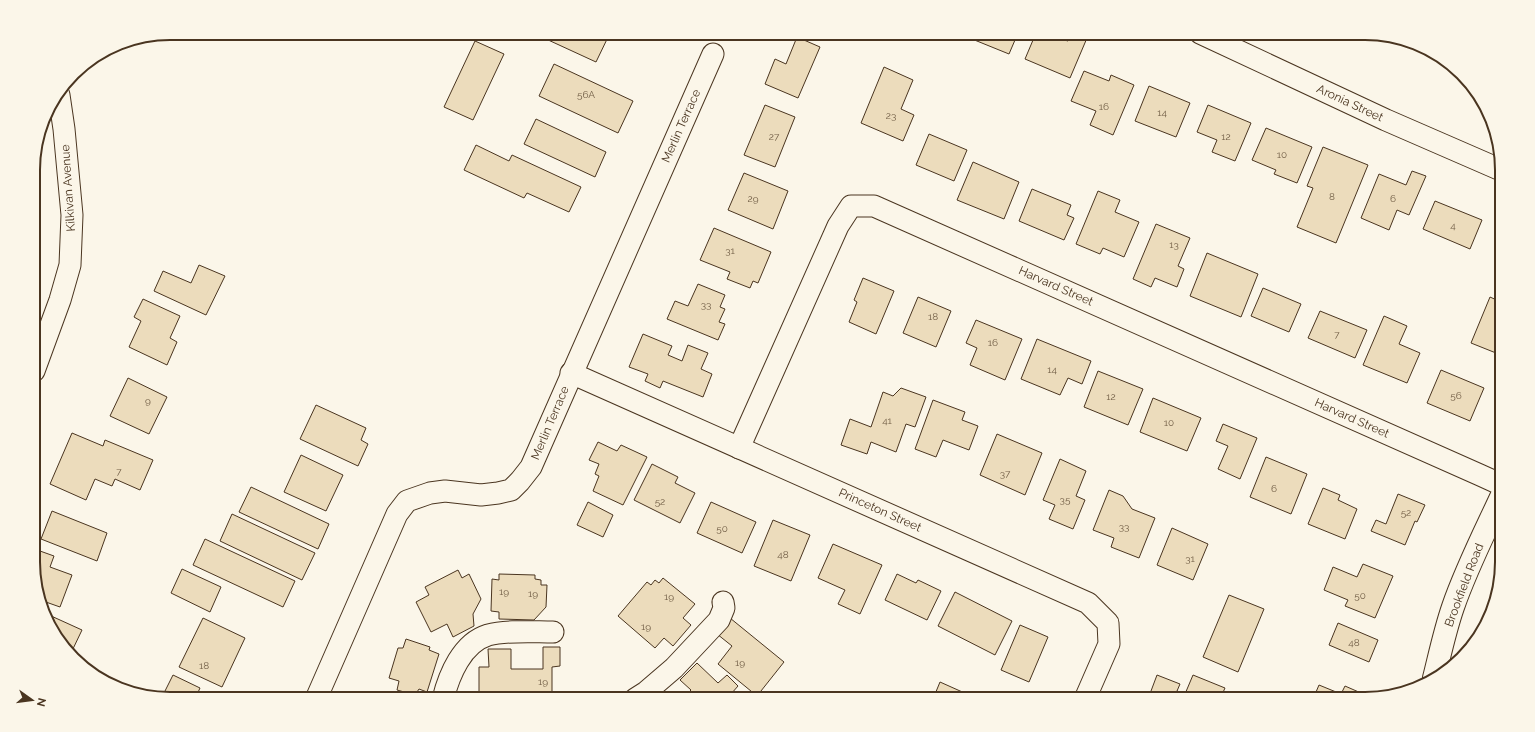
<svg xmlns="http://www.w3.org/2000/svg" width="1535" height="732" viewBox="0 0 1535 732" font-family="Raleway,sans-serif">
<rect width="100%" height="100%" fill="#fbf6e9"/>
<!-- building -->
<g fill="#ecdcbc" stroke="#4a3520">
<polygon points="533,33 610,33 596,62"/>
<polygon points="975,33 1018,33 1009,54 972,39"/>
<polygon points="1036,33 1064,33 1061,39 1068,41 1071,33 1075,33 1087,38 1070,78 1025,59"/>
<polygon points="797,37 820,47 798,98 765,84 775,59 786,64"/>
<polygon points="475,41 504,54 473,120 444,107"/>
<polygon points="554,64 633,101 618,133 539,96"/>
<polygon points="884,67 913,80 901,109 914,115 903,141 861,123"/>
<polygon points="1084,71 1109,81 1111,75 1134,85 1113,135 1090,125 1096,111 1071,101"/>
<polygon points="1149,86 1190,103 1176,137 1135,121"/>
<polygon points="765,105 795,117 775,167 744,155"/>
<polygon points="1208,105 1251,123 1235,161 1212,152 1217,140 1197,132"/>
<polygon points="536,119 606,152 595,177 524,144"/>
<polygon points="1266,128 1312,147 1297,183 1274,174 1276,170 1252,160"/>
<polygon points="929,134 967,150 954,181 916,165"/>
<polygon points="476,145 509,161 512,155 581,187 569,212 527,193 524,198 464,170"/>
<polygon points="1323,147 1368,165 1336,243 1297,227 1313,188 1307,186"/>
<polygon points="973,162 1019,182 1004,219 957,200"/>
<polygon points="1412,171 1426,176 1409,215 1397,210 1389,230 1361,218 1379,174 1406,185"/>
<polygon points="744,173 788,191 773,229 728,210"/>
<polygon points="1032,189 1071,205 1067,215 1074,218 1064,240 1019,221"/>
<polygon points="1098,191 1120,200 1115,212 1139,222 1124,257 1103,248 1100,254 1076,244"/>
<polygon points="1435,201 1482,220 1470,249 1423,229"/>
<polygon points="1156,224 1190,238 1178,266 1184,269 1177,287 1155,278 1151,287 1133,279"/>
<polygon points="714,228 771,252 758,283 753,281 750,288 727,279 730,272 700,260"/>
<polygon points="1207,253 1258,274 1241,317 1190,296"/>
<polygon points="199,265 225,276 206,315 154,291 163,271 191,283"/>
<polygon points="863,278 894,291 876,334 849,322 857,302 854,300"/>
<polygon points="698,284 725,295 720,307 725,309 719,322 725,324 718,340 667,319 675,301 688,306"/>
<polygon points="1263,288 1301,304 1289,332 1251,316"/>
<polygon points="918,297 951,311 936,347 903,333"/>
<polygon points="1490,297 1501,302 1501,355 1471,343"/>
<polygon points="143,299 180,316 170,338 177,342 167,365 129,347 141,321 134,317"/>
<polygon points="1320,311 1367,330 1355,358 1308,338"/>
<polygon points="1384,316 1407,326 1399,344 1420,353 1407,383 1363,365"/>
<polygon points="976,320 1022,339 1005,380 970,365 977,348 966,343"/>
<polygon points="643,334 672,346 668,355 682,361 688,345 708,353 701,369 712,374 703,397 663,381 660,388 645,381 648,374 629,367"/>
<polygon points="1037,339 1091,361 1082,384 1068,378 1060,395 1021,379"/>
<polygon points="1441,370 1484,388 1470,421 1427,403"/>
<polygon points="1098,371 1143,389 1128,425 1084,407"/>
<polygon points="128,378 167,397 149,434 110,416"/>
<polygon points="901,388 926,397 915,427 906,424 896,452 871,442 867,454 841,445 850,419 871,427 883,392 893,396"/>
<polygon points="1153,398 1201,418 1187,451 1140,432"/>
<polygon points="933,400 965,412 962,420 978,426 969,450 943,440 936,457 915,449"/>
<polygon points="316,405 366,428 361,440 368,444 358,466 300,439"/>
<polygon points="1223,424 1257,438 1240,479 1218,469 1228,446 1216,441"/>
<polygon points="72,433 103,446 105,440 153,460 140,490 115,479 112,486 95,479 86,500 50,484"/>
<polygon points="997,434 1042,453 1025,495 980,475"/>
<polygon points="598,442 617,451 621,445 647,457 623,505 593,491 599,476 595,474 599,464 589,460"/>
<polygon points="301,455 343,475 326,511 284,492"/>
<polygon points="1266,457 1307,474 1291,514 1250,497"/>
<polygon points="1060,459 1086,471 1076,496 1085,500 1073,529 1049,519 1055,505 1043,500"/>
<polygon points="652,464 678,477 675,483 695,493 680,523 634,500"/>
<polygon points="251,487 329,524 318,549 239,512"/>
<polygon points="1323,488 1340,495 1338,500 1357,509 1345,539 1308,524"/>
<polygon points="1109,490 1123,496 1132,509 1155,518 1139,558 1111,547 1114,538 1093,530"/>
<polygon points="1398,494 1425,505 1417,522 1415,521 1405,545 1371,531 1376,520 1386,524"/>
<polygon points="588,502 613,515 603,537 577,525"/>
<polygon points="711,502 756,522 742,553 697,533"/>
<polygon points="52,511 107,533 97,561 41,539"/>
<polygon points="232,514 315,553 302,580 220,541"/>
<polygon points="773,520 810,535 791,581 754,566"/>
<polygon points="1172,528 1208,544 1193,580 1157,565"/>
<polygon points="205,539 295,581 283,607 193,565"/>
<polygon points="833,544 882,565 860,614 838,604 845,590 818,578"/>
<polygon points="40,551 54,556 50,567 72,575 60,607 43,601 34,580 34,566"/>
<polygon points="1363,564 1393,576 1375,618 1345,606 1348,600 1324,590 1333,567 1357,577"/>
<polygon points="182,569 221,587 210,612 171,593"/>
<polygon points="458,570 462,578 469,574 481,599 473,614 474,626 453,637 447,624 431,632 416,602 429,595 425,587"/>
<polygon points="499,574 535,575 535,579 541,580 541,585 547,585 546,607 534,620 499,619 499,612 491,611 492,579 499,580"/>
<polygon points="897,574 916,583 918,580 941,591 927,620 885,600"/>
<polygon points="663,578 695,604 683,618 691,625 673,646 664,638 655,648 618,616 647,582 651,585 655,580 659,583"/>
<polygon points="955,592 1012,621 995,655 938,626"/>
<polygon points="1229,595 1264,609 1238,672 1203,657"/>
<polygon points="49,615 82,630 71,653 62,645"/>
<polygon points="203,618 245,638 222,687 179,667"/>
<polygon points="730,618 784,662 757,696 718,664 732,646 717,634"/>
<polygon points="1338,623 1378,640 1369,662 1329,645"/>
<polygon points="1020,625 1048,637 1029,682 1001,670"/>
<polygon points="406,639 430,647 429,650 439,654 427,692 419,689 415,695 397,690 399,681 389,678 398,648 403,648"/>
<polygon points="543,647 560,647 560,666 552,667 552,699 479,699 479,667 489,667 488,649 511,649 511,669 543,669"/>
<polygon points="697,663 718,683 727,675 738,686 731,694 737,699 682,699 691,690 680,680"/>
<polygon points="173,675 200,688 195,699 170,699 162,697"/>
<polygon points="1157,675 1180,684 1177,691 1185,694 1193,675 1225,688 1220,699 1148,699"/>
<polygon points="940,682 978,699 933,699"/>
<polygon points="1319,685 1341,694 1345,686 1361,693 1359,699 1313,699"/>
</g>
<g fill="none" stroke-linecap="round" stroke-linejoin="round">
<!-- street casing -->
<g stroke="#4a3520" stroke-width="23">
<g id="street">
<polyline points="1200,33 1386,120 1501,170"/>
<polyline points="34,371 60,300 70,265 72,215 64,129 59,95"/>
<polyline points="571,373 1088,603 1108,623 1109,644 1085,699"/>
<polyline points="739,448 838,226 851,206 874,206 1480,475 1502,485"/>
<polyline points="316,699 397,514 407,501 430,493 445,491 481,495 498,493 511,490 520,481 531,467 713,54"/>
<path d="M443,699c6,-24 19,-56 45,-64 18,-5 45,-3 65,-3"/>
<polyline points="635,699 646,692 674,668 719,620 724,608 723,602"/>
</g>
</g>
<!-- secondary casing -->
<g stroke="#4a3520" stroke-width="24">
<path id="secondary" d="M1434,678c6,-24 11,-48 19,-71 13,-38 32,-75 49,-112"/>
</g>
<!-- street -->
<use href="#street" stroke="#fbf6e9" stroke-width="21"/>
<!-- secondary -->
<use href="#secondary" stroke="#fbf6e9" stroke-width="22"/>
</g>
<g text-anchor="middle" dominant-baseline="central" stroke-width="3" stroke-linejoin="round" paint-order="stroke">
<!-- number labels -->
<g font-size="10" fill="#725f47">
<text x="586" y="94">56A</text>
<text x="1104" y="106">16</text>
<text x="1162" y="112">14</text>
<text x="891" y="115">23</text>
<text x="774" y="136">27</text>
<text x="1226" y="136">12</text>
<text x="1282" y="154">10</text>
<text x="1332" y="196">8</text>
<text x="753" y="198">29</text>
<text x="1393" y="198">6</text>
<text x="1453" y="225">4</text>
<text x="1174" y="244">13</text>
<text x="730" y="250">31</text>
<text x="706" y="304">33</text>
<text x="933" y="316">18</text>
<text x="1337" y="334">7</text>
<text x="993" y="342">16</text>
<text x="1052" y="369">14</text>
<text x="1456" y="395">56</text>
<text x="1111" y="396">12</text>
<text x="148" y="400">9</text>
<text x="887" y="420">41</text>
<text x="1169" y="422">10</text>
<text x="119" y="471">7</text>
<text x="1005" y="473">37</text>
<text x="1274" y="488">6</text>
<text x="1065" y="499">35</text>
<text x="660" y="501">52</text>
<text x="1406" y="512">52</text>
<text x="1124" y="526">33</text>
<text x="722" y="528">50</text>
<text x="783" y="554">48</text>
<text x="1190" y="558">31</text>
<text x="504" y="591">19</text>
<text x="533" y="593">19</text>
<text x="1360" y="595">50</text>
<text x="669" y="596">19</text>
<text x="646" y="626">19</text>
<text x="1354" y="642">48</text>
<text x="740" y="662">19</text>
<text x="204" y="665">18</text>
<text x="543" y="681">19</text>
</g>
<!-- street labels -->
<g font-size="12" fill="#4a3520" stroke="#fbf6e9">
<text transform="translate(1350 103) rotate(25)">Aronia Street</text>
<text transform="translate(681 126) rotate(-66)">Merlin Terrace</text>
<text transform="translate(68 188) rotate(-94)">Kilkivan Avenue</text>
<text transform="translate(1056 286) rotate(24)">Harvard Street</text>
<text transform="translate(1352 418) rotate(24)">Harvard Street</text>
<text transform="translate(550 423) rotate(-67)">Merlin Terrace</text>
<text transform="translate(880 510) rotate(24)">Princeton Street</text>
<text transform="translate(1464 585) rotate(-69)">Brookfield Road</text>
</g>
</g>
<!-- crop -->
<path d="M0 0H1535V732H0ZM170 40H1365A130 130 0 0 1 1495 170V562A130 130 0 0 1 1365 692H170A130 130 0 0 1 40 562V170A130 130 0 0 1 170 40Z" fill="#fbf6e9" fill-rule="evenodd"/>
<path fill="none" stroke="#4a3520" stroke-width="2" d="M170 40H1365A130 130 0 0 1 1495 170V562A130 130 0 0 1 1365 692H170A130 130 0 0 1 40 562V170A130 130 0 0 1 170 40Z"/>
<!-- north arrow -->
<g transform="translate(32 700) rotate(104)" stroke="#fbf6e9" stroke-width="3" paint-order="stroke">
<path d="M0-3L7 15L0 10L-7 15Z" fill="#4a3520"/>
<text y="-6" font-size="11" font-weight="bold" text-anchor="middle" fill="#4a3520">N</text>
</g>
</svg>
